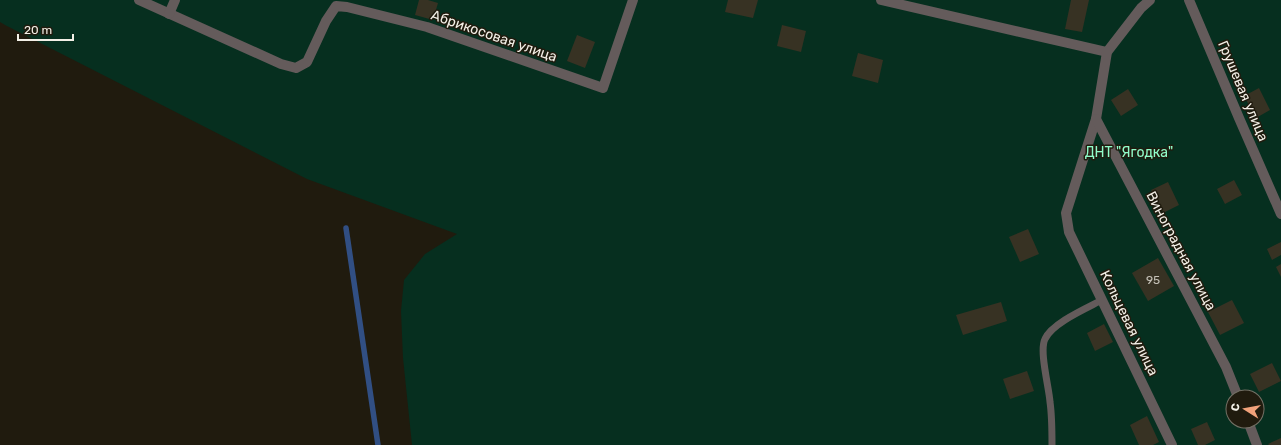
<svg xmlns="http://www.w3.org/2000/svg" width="1281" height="445" viewBox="0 0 1281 445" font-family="Rubik,sans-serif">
<rect width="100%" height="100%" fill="#201b0e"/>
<!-- green -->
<path fill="#062f1f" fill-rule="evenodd" d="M0,0h1281v445h-869l-9,-87 -2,-47 3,-31 21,-26 32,-20 -150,-55 -302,-154 -5,-3zM1233,397h24v24h-24z"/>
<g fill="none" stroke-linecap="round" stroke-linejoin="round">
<!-- stream -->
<polyline stroke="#314f83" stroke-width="5.5" points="346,228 378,445"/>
</g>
<!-- building -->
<g fill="#373223">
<polygon points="419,0 428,0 438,3 433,20 415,15"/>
<polygon points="728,0 758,0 753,18 725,12"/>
<polygon points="1071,0 1089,0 1082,32 1065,29"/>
<polygon points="782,25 806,31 801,52 777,46"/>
<polygon points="577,35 595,42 585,68 567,61"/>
<polygon points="858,53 883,60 878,83 852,76"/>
<polygon points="1259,88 1270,110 1256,118 1244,96"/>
<polygon points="1128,89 1138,105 1121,116 1111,100"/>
<polygon points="1234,180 1242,195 1225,204 1217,189"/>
<polygon points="1168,182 1179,205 1163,213 1151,190"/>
<polygon points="1028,229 1039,254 1020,262 1009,237"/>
<polygon points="1281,242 1281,255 1272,260 1267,249"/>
<polygon points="1158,258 1174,286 1148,301 1132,273"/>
<polygon points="1281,264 1281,277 1276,267"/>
<polygon points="1232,300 1244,323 1220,335 1208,312"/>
<polygon points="1001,302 1007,321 963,335 956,315"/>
<polygon points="1104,324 1113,342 1095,351 1087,333"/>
<polygon points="1272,363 1281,381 1259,392 1250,374"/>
<polygon points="1027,371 1034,391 1010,399 1003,379"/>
<polygon points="1147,416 1159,442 1153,445 1139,445 1130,425"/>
<polygon points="1207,422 1215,440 1205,445 1198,445 1191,429"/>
<polygon points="1281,438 1281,445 1269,445 1268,444"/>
</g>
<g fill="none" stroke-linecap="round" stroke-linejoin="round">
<!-- lane -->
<path stroke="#645b5b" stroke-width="7" d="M1052,445c0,-14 0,-29 -2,-43 -1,-15 -11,-51 -5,-63 7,-16 42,-31 57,-39"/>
<!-- street -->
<g stroke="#645b5b" stroke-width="10">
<polyline points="139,0 281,64 296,68 307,62 326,21 336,6 347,7 427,27 603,88 633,0"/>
<polyline points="881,0 1107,52"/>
<polyline points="1150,0 1141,8 1107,52 1096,119 1066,213 1069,232 1172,445"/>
<polyline points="1189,0 1239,118 1281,214"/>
<polyline points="169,14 175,0"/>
<polyline points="1096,119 1226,367 1238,397"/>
<polyline points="1248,421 1257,445"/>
</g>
</g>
<g text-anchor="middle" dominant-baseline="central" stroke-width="3" stroke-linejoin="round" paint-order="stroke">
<!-- number labels -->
<g font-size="12" fill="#c4c0b6">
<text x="1153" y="280">95</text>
</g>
<!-- street labels -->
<g font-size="14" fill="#f3f0e7" stroke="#201b0e">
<text transform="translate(494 36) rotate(19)">Абрикосовая улица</text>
<text transform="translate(1243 91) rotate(67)">Грушевая улица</text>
<text transform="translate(1181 251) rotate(62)">Виноградная улица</text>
<text transform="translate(1129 323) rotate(64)">Кольцевая улица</text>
</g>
<!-- park labels -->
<g font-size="14" fill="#90fdca" stroke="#201b0e">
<text x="1129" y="152">ДНТ "Ягодка"</text>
</g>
</g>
<!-- north arrow -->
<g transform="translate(1245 409) rotate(281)"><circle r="19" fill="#201b0e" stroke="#747065"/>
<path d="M0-3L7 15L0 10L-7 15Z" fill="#f1a27b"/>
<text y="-6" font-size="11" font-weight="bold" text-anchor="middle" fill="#f3f0e7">С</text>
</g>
<!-- scale -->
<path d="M18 34v6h55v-6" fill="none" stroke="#f3f0e7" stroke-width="2"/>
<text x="24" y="34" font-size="12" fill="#f3f0e7" stroke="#201b0e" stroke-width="3" paint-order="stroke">20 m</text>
</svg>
